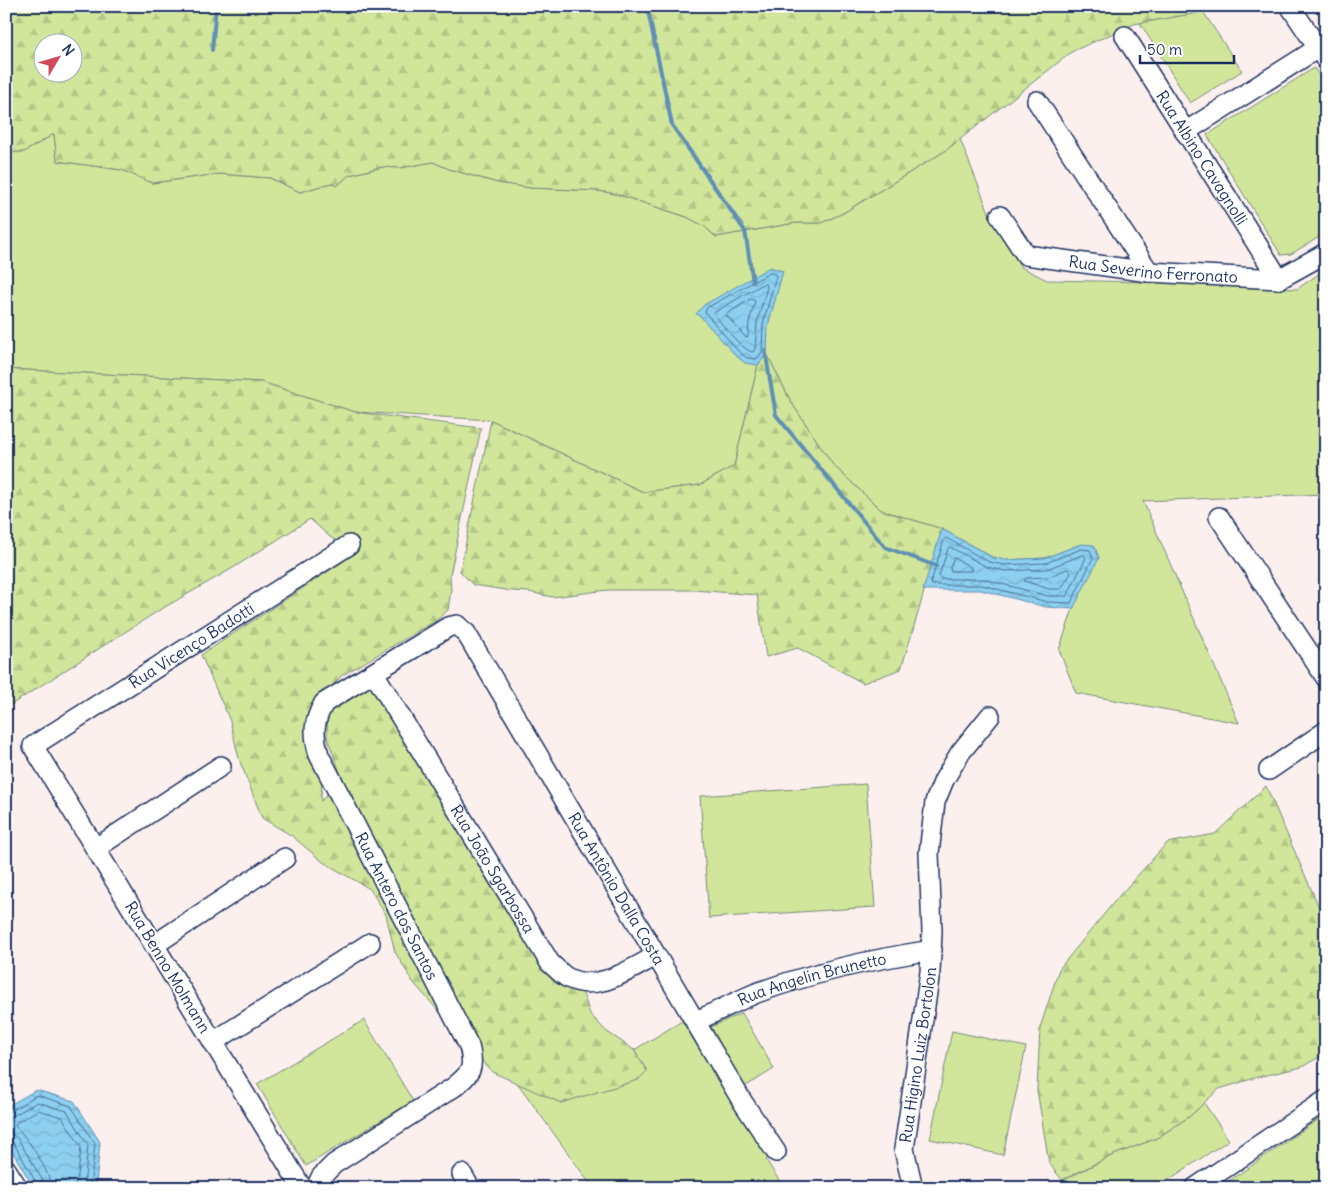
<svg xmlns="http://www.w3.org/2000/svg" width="1332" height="1194" viewBox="0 0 1332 1194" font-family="Delius,sans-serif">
<defs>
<pattern id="forest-firs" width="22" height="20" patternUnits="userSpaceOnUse" patternTransform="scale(1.25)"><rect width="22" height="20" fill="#d1e69a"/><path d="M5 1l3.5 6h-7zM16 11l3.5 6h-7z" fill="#b3c687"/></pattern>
<pattern id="water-waves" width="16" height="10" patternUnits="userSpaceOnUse" patternTransform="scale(1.25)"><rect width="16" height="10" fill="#8dcfef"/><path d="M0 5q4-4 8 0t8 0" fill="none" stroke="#79b2cf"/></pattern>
</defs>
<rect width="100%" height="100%" fill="#fcf0ee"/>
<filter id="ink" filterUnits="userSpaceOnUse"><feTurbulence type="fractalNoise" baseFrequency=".02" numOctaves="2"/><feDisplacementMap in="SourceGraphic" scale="10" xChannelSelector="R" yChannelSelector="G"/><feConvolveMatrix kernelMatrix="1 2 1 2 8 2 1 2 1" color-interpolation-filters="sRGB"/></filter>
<g filter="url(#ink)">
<!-- grass -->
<g fill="#d1e69a" stroke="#768a7c">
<polygon points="1202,10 1242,71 1190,103 1140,23 1197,13"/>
<polygon points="1314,68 1326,86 1326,233 1291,254 1281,255 1207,135"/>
<polygon points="54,134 57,161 122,170 152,183 219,174 270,178 300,192 331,183 337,186 349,175 383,167 400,168 433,162 449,169 498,183 531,188 599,191 616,194 687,217 704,226 716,237 795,223 821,223 843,213 945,151 960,139 994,225 1021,267 1047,280 1148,282 1297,289 1326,269 1326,494 1143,501 1239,723 1076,693 1059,650 1073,609 1081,544 1045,558 1005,560 992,557 942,529 881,510 833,465 791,402 767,354 758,365 734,466 700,485 643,492 491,420 355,412 261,382 6,369 6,152 24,152"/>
<polygon points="866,784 875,907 709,918 700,796"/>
<polygon points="742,1013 774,1069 743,1088 711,1027"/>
<polygon points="364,1020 413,1101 306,1166 257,1084"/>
<polygon points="682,1021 731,1100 771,1155 766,1160 784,1188 593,1188 516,1081 561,1103 647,1071 634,1050"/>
<polygon points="952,1031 1026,1047 1003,1155 930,1139"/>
<polygon points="1204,1103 1229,1140 1156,1188 1050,1187 1111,1156 1157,1138 1190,1116"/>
<polygon points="1326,1114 1326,1188 1219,1188"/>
</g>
<!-- forest -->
<g fill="url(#forest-firs)" stroke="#768a7c" fill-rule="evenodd">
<path d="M6,6h154l1,2 29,-2h1019l-12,7 -63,11 -61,27 -128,100 -102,62 -22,10h-26l-79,14 -12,-11 -17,-9 -71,-23 -17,-3 -68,-3 -33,-5 -49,-14 -16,-7 -33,6 -18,-1 -33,8 -12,11 -6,-3 -31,9 -30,-14 -51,-4 -67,9 -30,-13 -65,-9 -3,-27 -30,18h-18zM42,42h30v30h-30z"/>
<path d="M767,354l24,48 42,63 48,45 61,19c-14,47 -26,94 -41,140l-38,14 -65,-35 -32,9 -9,-62 -63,-5h-86l-56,7 -23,-5 -17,-1 -39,-6 -13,-14 31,-151 152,72 57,-7 34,-19 24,-101z"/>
<polygon points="6,369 261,382 355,412 481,428 450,575 451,590 448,610 437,620 341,676 320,701 322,774 321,801 342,778 327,737 328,707 367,673 530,946 580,985 590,1014 606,1031 634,1050 647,1071 638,1080 561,1103 492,1072 413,982 395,952 386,915 370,889 323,862 292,836 262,818 239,759 230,721 201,655 356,553 330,537 310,519 233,568 158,611 6,708"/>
<polygon points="1266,786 1326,923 1326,1053 1302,1067 1258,1077 1219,1089 1190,1116 1157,1138 1111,1156 1062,1180 1049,1163 1037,1090 1040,1028 1059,969 1119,896 1167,843 1215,834"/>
</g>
<!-- water -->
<g fill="url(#water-waves)" stroke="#5f8fb5">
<polygon points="770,267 783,271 768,326 767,354 758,365 745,363 735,355 700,316 696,314 704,305"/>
<polygon points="942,529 992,557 1005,560 1045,558 1081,544 1094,545 1099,558 1073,609 1046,607 981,590 923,590"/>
<polygon points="36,1090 74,1101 100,1142 96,1185 78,1188 34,1188 6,1141 6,1107"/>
</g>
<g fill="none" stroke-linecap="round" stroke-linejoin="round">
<!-- shore -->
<g stroke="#496f98" stroke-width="1">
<polygon points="770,273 775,274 776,276 763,324 762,352 756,359 747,358 738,351 705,312 707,308"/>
<path d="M763,284h3l1,3 -10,36 -2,26 -2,3c-9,0 -34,-30 -39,-39z"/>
<polygon points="751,299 754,300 755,302 749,322 748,336 746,338 726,315"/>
<polygon points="946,538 989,562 1004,565 1046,563 1081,549 1090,550 1093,558 1071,603 1047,602 982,585 932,585 931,582 944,540"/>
<polygon points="950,547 987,567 1005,571 1047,569 1082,555 1085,556 1086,558 1067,596 1048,596 983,579 941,579 939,576 948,549"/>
<polygon points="954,558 971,567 971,571 951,571 950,568"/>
<polygon points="1068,569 1071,573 1061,589 1049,589 1024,581 1026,578 1048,577"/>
<polyline points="6,1111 10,1111 37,1095 71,1106 95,1144 91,1180 88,1188"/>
<polyline points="6,1118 13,1116 37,1102 67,1111 88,1145 85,1177 82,1188"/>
<polyline points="6,1133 12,1134 18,1139 43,1181 44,1188"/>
<polyline points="6,1140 13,1142 37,1184 38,1188"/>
<path d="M51,1188c0,-16 -25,-52 -36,-62l1,-3 22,-13 24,7 19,30 -3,28 -4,13"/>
</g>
<!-- stream -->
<g stroke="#5f8fb5" stroke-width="4">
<polyline points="647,6 672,125 745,231 753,282"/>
<polyline points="212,50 216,6"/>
<polyline points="765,350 776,415 885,547 936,566"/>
</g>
<!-- minor casing -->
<g stroke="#1b2f5e" stroke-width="22">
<g id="minor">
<polyline points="1290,6 1326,60"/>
<path id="s1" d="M1125,36l154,243"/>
<polyline points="1037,101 1149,272"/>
<polyline points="1185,132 1326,43"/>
<path id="s2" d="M1000,216l26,39 123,17 130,7"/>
<polyline points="1279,279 1326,253"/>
<polyline points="1219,517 1326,678"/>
<path id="s3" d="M374,673l176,290c6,5 12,12 18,15 30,15 62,-9 88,-22"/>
<polyline points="1269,770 1326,731"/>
<polyline points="96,848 221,766"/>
<polyline points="154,945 285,858"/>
<path id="s4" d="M696,1021c21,-9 42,-21 63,-29 56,-20 115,-33 173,-42"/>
<polyline points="213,1042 370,943"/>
<polyline points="6,1169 18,1188"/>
<polyline points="462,1174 470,1188"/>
<path id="s5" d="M302,1188l-269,-442 316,-201"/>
<path id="s6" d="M316,1188l5,-11 13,-13 120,-77c17,-14 21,-18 15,-41l-150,-291c-6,-21 -6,-33 5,-52l124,-76 9,-2 9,8 276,468 34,51"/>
<path id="s7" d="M913,1188l-9,-39 26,-177 2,-40 -3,-79 6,-51 9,-22 16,-27 30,-37"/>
<polyline points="1195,1188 1326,1100"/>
</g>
</g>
<!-- minor -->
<use href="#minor" stroke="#fff" stroke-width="19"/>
</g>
</g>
<g text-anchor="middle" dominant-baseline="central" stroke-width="4" stroke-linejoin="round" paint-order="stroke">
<!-- street labels -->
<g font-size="16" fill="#1b2f5e" stroke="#fff">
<text stroke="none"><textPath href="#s1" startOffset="144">Rua Albino Cavagnolli</textPath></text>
<text stroke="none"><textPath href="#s2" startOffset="175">Rua Severino Ferronato</textPath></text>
<text stroke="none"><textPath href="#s5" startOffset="705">Rua Vicenço Badotti</textPath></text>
<text stroke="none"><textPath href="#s3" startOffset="229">Rua João Sgarbossa</textPath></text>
<text stroke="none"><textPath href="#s6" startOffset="1066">Rua Antônio Dalla Costa</textPath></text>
<text transform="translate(397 906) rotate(63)">Rua Antero dos Santos</text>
<text transform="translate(168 967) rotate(59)">Rua Benno Molmann</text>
<text stroke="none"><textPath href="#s4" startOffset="124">Rua Angelin Brunetto</textPath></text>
<text stroke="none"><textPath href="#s7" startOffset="135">Rua Higino Luiz Bortolon</textPath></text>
</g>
</g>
<!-- margin -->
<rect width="1332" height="1194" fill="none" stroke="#fff" stroke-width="25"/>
<rect x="12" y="12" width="1307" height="1169" fill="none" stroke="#1b2f5e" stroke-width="2" filter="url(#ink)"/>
<!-- north arrow -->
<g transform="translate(58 58) rotate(52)"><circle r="24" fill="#ffffff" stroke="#a4acbf"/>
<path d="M0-4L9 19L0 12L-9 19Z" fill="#d1495b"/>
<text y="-8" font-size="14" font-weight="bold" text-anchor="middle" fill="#1b2f5e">N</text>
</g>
<!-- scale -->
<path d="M1140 55v8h94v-8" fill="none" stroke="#1b2f5e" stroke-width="2.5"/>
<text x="1147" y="55" font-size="15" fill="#1b2f5e" stroke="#ffffff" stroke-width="4" paint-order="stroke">50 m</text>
</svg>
